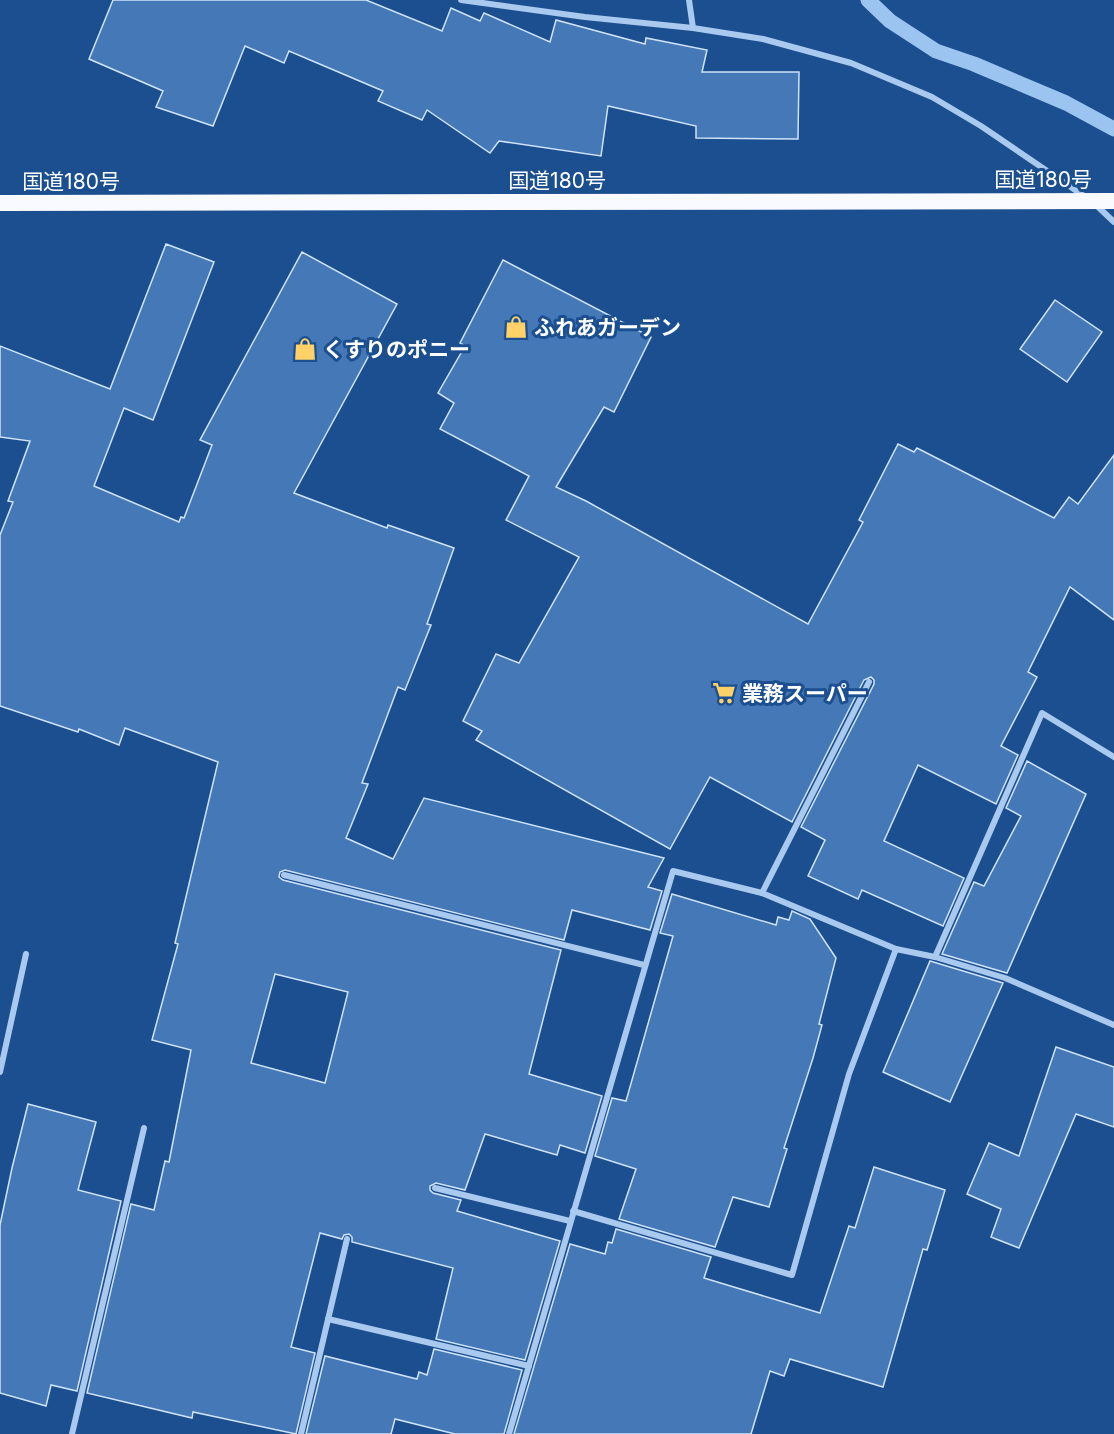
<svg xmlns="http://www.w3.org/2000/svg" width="1114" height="1434" viewBox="0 0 1114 1434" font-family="Inter,'Noto Sans JP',sans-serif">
<rect width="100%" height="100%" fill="#1b4f8f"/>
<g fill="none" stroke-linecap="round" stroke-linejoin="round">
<!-- stream -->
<polyline stroke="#9cc4f0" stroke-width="15" points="868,0 890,21 936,51 974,64 1066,103 1114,129"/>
</g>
<!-- building -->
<g fill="#4478b7" stroke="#cfe3fa" stroke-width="1.5" fill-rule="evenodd">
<polygon points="113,0 366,0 442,31 451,8 480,21 484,13 550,42 556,20 645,44 646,38 707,50 702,72 799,72 798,139 696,138 696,126 608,106 601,156 499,141 490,153 427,110 422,120 378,101 383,91 289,51 284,63 245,46 213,126 156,107 163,91 89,59"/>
<path d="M166,244l48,18 -61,158 -29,-12 -30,78 85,36 2,-5 3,1 28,-73 -12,-5 102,-188 95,52 -103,189 93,35 1,-3 66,23 -27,76 4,1 -26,65 -7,-3 -36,96 6,1 -22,54 47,21 31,-61 240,60 -16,29 14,4 -12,39 -78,-20 -8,30 -279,-70 -5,2 -1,5 4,3 278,70 -32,124 73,22 -17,57 -25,-8 -3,10 -72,-21 -20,56 -29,-7 -6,3v4l3,3 28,7 -4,11 103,30 -35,119 -89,-21 17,-71 -101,-26v-5l-3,-3 -5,1 -2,4 -22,-6 -29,114 24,6 -19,81 -103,-22 -1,6 -105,-25 44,-189 23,6 11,-49 4,1 22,-112 -39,-10 26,-96 -3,-1 43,-181 -93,-34 -6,17 -40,-16 -1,3 -78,-26v-171l13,-33 -5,-1 22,-60 -30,-4v-91l110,43zM275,974l73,18 -23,91 -74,-20z"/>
<polygon points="503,260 651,337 614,412 604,407 556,487 586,501 808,624 863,522 859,520 898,444 914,452 917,448 1054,518 1069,497 1078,504 1114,455 1114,620 1070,587 1028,672 1037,677 1001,746 1018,755 996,804 918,765 884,841 964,878 943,926 862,890 858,899 808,876 825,840 801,827 874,684 874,680 871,677 864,680 792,822 710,777 670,849 476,740 482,731 463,721 496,654 519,663 579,557 506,520 529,476 440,429 454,403 438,393 465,346 460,343"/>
<polygon points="1055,300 1102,332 1067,382 1020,349"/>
<polygon points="1027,761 1086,794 1007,973 942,954 974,882 984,886 1021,816 1006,808"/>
<polygon points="672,894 776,925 778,917 789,920 792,911 810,919 836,958 819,1024 822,1025 813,1058 784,1148 787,1149 769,1207 733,1197 715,1247 619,1219 636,1169 595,1156 612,1098 626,1101 673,936 660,933"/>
<polygon points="930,961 1003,983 950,1102 883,1072"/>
<polygon points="1056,1047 1114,1067 1114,1127 1076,1114 1019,1248 991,1237 1001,1209 967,1194 989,1143 1019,1156"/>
<polygon points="28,1104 96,1122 78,1190 121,1201 77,1391 51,1385 46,1406 0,1393 0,1225 12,1168"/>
<polygon points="874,1167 945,1190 927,1250 923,1249 883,1387 790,1359 784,1376 770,1371 751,1434 514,1434 570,1244 605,1254 608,1242 612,1243 616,1229 711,1257 704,1278 820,1313 849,1226 855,1228"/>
<polygon points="434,1349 522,1370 504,1434 455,1434 395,1419 391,1434 306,1434 325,1356 417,1379 419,1372 427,1375"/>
</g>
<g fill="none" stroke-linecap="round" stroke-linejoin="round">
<!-- minor -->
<g stroke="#a9c9ee" stroke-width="6">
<polyline points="461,0 585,17 693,28 763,39 851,63 932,97 981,126 1084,196"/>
<polyline points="689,0 693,28"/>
<polyline points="1095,204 1114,222"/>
<polyline points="284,875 644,965"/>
<polyline points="762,893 869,682"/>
<polyline points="935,957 1042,713 1114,757"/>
<polyline points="0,1072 26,954"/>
<polyline points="435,1188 570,1221"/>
<polyline points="573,1211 792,1275 849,1074 896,949"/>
<polyline points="328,1319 529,1366"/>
<polyline points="72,1434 144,1128"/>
<polyline points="301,1434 347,1239"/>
<polyline points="509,1434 673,871 762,893 896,949 935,957 1005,978 1114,1025"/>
</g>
<!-- trunk -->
<polyline stroke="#f8faff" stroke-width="16" points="0,203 1114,201"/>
</g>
<!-- icons -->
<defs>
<g id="shop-bare" transform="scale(1.8)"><path d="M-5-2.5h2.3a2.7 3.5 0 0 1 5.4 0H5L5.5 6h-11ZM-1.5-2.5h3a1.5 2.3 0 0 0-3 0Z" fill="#ffd166" stroke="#1b4f8f" stroke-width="2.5" paint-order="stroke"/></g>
<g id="supermarket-bare" transform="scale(1.8)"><path d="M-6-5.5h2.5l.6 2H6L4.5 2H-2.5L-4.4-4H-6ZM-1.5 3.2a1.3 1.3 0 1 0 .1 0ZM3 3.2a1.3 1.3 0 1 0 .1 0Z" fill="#ffd166" stroke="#1b4f8f" stroke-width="2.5" paint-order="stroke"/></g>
</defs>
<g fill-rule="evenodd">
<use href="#shop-bare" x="516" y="327"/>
<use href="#shop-bare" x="305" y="349"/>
<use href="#supermarket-bare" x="724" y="693"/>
</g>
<g text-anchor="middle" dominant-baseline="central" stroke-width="6" stroke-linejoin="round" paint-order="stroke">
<!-- street labels -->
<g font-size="21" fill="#fff" stroke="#1b4f8f">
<text x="1043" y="179">国道180号</text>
<text x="557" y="180">国道180号</text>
<text x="71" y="181">国道180号</text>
</g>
<!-- poi labels -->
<g font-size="21" font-weight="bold" fill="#fff" stroke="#1b4f8f" text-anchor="start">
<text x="534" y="327">ふれあガーデン</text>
<text x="323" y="349">くすりのポニー</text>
<text x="742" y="693">業務スーパー</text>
</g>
</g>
</svg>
